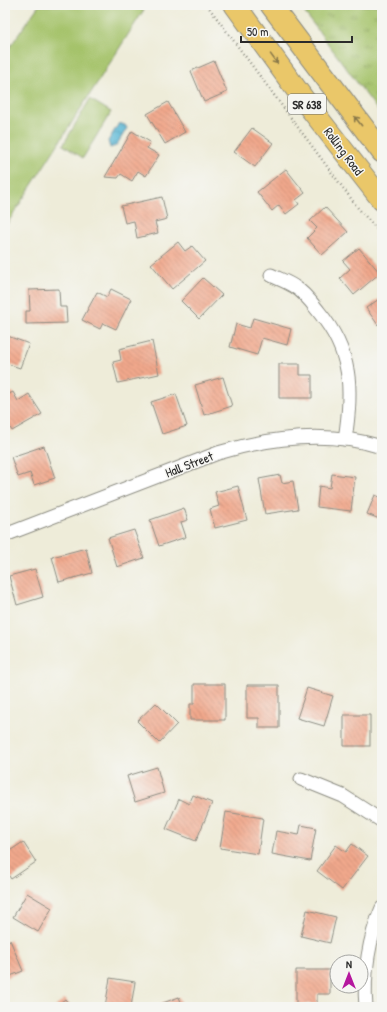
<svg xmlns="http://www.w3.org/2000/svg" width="387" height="1012" viewBox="0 0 387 1012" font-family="'Patrick Hand',sans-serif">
<defs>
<pattern id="park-tufts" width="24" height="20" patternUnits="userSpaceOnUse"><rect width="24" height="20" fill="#a5c36a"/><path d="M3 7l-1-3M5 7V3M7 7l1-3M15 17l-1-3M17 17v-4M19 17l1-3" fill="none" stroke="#879f57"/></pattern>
<pattern id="water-waves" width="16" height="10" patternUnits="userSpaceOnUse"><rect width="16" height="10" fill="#58b7d6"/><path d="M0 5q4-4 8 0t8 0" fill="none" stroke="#4995ae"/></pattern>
<pattern id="building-back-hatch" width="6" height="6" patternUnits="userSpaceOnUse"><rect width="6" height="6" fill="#f1a88c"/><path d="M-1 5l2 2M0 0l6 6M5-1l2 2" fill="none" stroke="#c38973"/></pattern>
</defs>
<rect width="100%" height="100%" fill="#f6f6f2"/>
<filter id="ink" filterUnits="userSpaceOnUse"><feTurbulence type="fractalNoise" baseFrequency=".025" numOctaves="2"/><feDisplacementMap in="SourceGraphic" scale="8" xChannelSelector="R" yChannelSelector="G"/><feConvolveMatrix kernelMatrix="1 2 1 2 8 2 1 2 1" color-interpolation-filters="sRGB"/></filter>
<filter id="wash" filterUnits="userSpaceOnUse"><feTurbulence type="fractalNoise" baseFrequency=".012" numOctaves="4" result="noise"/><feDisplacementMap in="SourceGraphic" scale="16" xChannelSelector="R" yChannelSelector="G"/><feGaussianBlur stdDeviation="0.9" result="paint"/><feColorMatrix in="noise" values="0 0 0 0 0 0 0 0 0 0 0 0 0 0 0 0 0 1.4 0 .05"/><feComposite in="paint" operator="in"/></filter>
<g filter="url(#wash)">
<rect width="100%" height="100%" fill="#eeecd9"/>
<!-- grass -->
<g fill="#a5c36a" stroke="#68774a">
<polygon points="39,5 147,5 5,227 5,54"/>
<polygon points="90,99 111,112 83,158 63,145"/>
</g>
<!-- park -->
<polygon fill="url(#park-tufts)" stroke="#68774a" points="299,5 382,5 382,116"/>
<!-- water -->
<polygon fill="url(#water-waves)" stroke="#427180" points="119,123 125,125 127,128 116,146 110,148 108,141"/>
<g id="blocks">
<!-- building -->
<g fill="url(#building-back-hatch)">
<polygon points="214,61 227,92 204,102 191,71"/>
<polygon points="168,102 185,132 165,144 147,114"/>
<polygon points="252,128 273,143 255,167 234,152"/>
<polygon points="132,131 150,142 147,148 159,155 146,176 138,171 132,181 121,174 118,178 105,177"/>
<polygon points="286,169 305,193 296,200 299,204 286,214 279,205 272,211 257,192"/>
<polygon points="162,197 167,219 155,222 158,233 137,238 134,221 125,223 121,206"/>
<polygon points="325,207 348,232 322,255 307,238 317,228 310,221"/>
<polygon points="178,242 185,251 192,246 205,261 172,289 151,264"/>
<polygon points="359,248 380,273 354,295 340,278 350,269 343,261"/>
<polygon points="203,278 222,295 199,319 181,301"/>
<polygon points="59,289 60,307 66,307 67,323 26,324 26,311 30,311 29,290"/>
<polygon points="111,289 131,299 116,329 103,323 100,329 82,320 97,292 107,297"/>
<polygon points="382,297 382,322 378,325 366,308"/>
<polygon points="253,318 291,329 287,345 262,338 257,355 230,347 236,324 250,328"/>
<polygon points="5,335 29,344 20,368 5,363"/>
<polygon points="152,341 159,374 118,383 113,362 121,360 119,349"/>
<polygon points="279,364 300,364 300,375 312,375 312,398 279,398"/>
<polygon points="223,377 232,406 204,415 195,385"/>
<polygon points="13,392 18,401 29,394 42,414 12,431 5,419 5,396"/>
<polygon points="176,394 187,426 162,434 151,402"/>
<polygon points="44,446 55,478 34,485 30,473 18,477 11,457"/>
<polygon points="332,474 355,477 351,511 317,507 319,486 330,488"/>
<polygon points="280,475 282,483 293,481 298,509 265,514 259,479"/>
<polygon points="238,486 247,520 215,528 210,509 219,506 215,492"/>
<polygon points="375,495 382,498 382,520 367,514"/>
<polygon points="184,508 188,520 181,522 186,537 159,546 150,520"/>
<polygon points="134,530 144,558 117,567 108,538"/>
<polygon points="86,548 92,573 59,582 52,557"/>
<polygon points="35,569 43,597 17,605 9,576"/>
<polygon points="194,684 225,684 225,720 190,720 190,704 194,704"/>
<polygon points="247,685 279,685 279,728 259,728 259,718 247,718"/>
<polygon points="307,688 333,696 324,726 297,718"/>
<polygon points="156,703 177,724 159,743 137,721"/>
<rect x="344" y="715" width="26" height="31"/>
<polygon points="157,767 164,793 135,802 127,776"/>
<polygon points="193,795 212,803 196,841 166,829 179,799 189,804"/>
<polygon points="226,812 263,818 258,854 220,848"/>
<polygon points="301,825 316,828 310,861 272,854 276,831 299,835"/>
<polygon points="23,842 36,862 11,879 5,870 5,854"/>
<polygon points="352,844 368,856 342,890 317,871 336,845 346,852"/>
<polygon points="27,893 52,908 38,932 13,917"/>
<polygon points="307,910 336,917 330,943 301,936"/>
<polygon points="10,940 23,971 5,978 5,942"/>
<polygon points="296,970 330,970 330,994 317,994 317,1004 296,1004"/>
<polygon points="110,978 135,982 131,1007 105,1007"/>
<polygon points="179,997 183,1007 152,1007"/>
<polygon points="65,999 71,1007 55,1007"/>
</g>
</g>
</g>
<g filter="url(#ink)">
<use href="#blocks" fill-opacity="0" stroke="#8c8c82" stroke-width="1"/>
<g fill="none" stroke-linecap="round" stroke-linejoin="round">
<!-- street casing -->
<g stroke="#8c8c82" stroke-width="15">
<g id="street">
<path d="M271,275c8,4 17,7 24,12 10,6 17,16 24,25 33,40 34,77 26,127"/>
<path d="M5,535l213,-82c53,-16 110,-23 164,-6"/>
<polyline points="301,779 343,796 382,821"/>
<path d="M366,1007c-3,-32 3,-70 16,-99"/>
</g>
</g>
<!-- primary casing -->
<g stroke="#8c8c82" stroke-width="23">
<g id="primary">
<polyline points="235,5 307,104 382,200"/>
<polyline points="271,5 382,152"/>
</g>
</g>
<!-- path -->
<polyline stroke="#8c8c82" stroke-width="2.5" stroke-dasharray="1 3" stroke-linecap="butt" points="207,5 358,208 382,235"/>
<!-- street -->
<use href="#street" stroke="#fff" stroke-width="13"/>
<!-- primary -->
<use href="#primary" stroke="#eac769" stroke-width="21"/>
</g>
<!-- one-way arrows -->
<defs><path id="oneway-shaft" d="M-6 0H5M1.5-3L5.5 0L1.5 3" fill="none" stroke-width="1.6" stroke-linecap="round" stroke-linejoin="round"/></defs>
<g stroke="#8a794a">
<use href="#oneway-shaft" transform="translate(274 59) rotate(54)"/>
<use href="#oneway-shaft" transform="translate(358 121) rotate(-128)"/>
</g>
</g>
<g text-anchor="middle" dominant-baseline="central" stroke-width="3" stroke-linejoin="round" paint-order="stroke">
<!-- shield labels -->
<rect fill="#f6f6f2" stroke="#686867" stroke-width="1" x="288" y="94" width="38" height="20" rx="3"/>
<g font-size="12" font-weight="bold" fill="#2b2b2b">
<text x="307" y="104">SR 638</text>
</g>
<!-- street labels -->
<g font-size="13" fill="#2b2b2b" stroke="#f6f6f2">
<text transform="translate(344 151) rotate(53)">Rolling Road</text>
<text transform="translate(189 464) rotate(-21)">Hall Street</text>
</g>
</g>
<!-- margin -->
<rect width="387" height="1012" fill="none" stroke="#f6f6f2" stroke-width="20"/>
<!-- north arrow -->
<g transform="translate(349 974)"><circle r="19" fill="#f6f6f2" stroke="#a5a5a2"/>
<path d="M0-3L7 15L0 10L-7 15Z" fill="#b5179e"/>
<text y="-6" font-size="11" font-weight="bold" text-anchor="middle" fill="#2b2b2b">N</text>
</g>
<!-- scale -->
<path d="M241 36v6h111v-6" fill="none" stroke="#2b2b2b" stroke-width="2"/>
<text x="247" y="36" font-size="12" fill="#2b2b2b" stroke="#f6f6f2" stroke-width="3" paint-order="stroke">50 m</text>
</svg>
